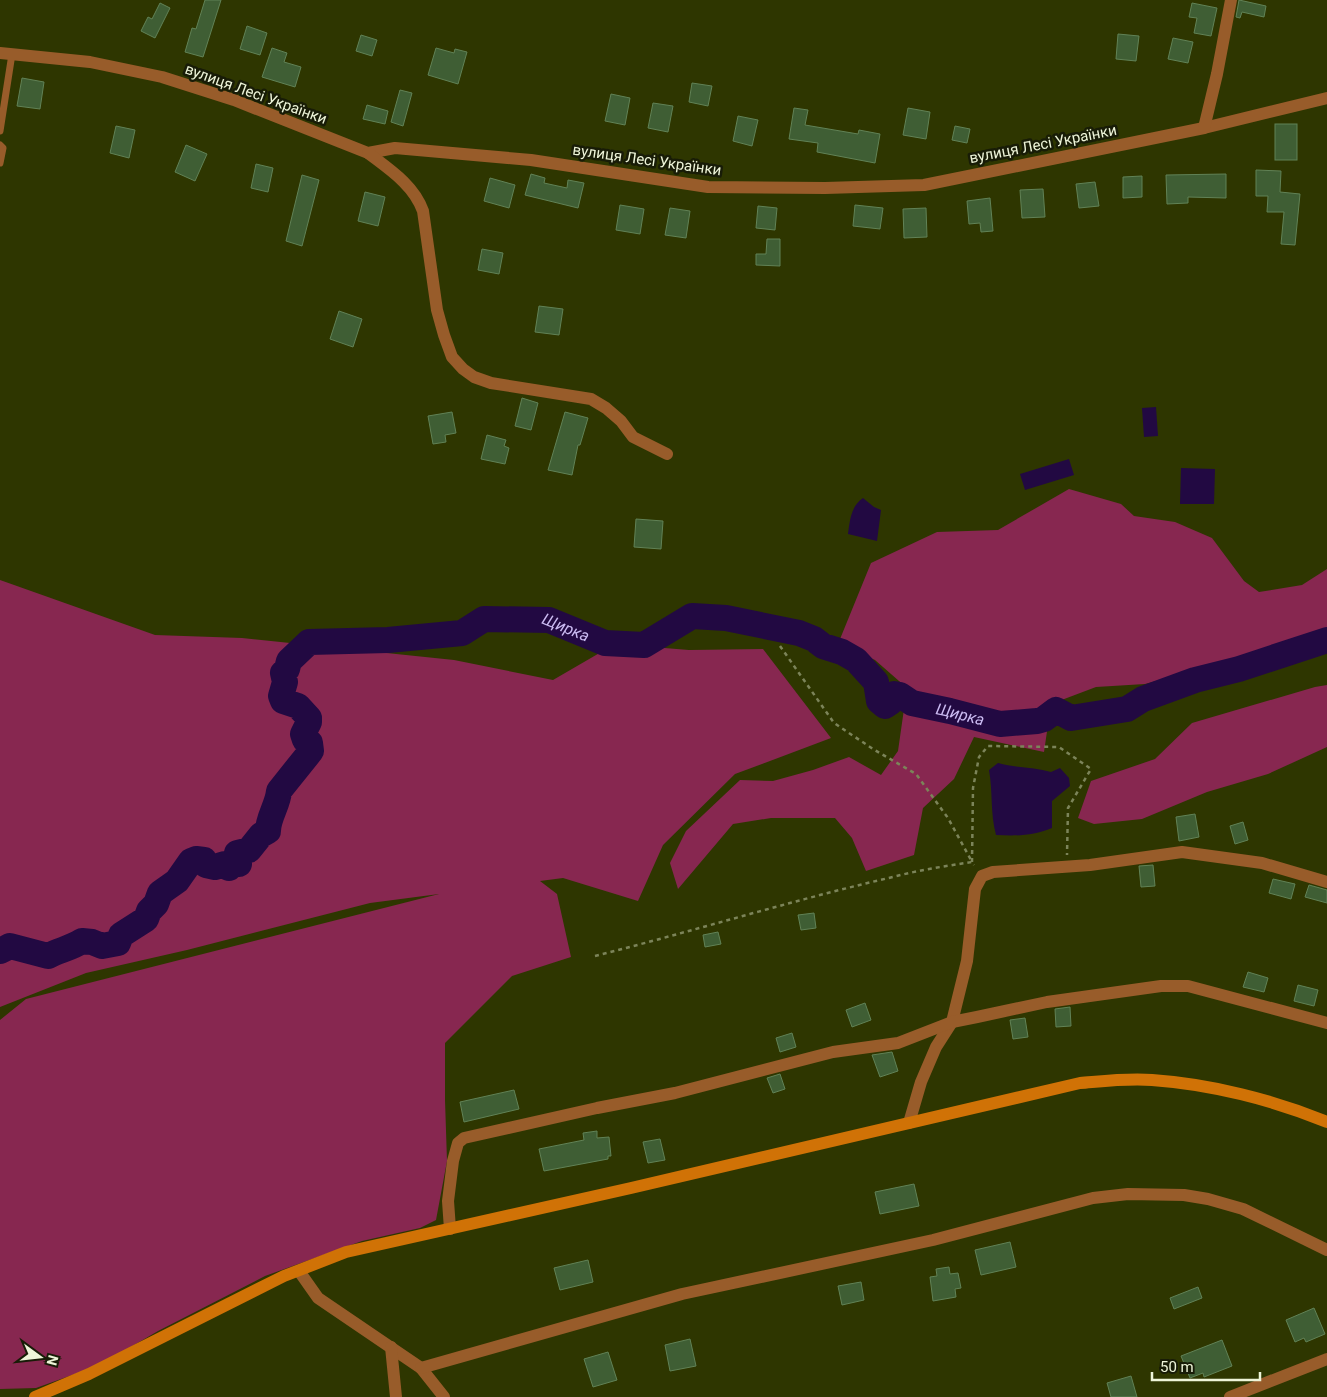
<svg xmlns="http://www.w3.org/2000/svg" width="1327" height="1397" viewBox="0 0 1327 1397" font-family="Roboto,sans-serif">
<rect width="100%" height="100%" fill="#2e3600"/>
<!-- green -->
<g fill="#872750">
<polygon points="1069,489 1121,504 1134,516 1175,522 1212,538 1244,581 1259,592 1302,585 1327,569 1327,630 1236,660 1145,684 1096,687 1051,704 1044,752 974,737 954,779 923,808 914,855 866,871 852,838 835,818 771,818 733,824 678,889 670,863 686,831 740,780 773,781 813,770 849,757 881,775 898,751 907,688 875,660 838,644 871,563 937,532 998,530"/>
<polygon points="0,580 155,635 242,638 454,660 553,680 615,644 689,650 763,649 831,738 735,774 663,845 638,901 563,878 540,881 557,894 571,957 512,976 445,1043 445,1100 447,1161 436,1220 420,1228 362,1241 265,1276 158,1331 100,1365 36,1388 0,1389 0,1020 26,999 439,894 370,903 187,950 86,973 0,1007"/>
<polygon points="1327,685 1327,747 1268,774 1207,792 1142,819 1094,824 1078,818 1091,781 1155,759 1192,723 1315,687"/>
</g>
<!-- water -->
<g fill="#220942">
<polygon points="1156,407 1158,436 1144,437 1142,408"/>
<polygon points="1069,459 1074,475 1025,490 1020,474"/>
<polygon points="1181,468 1215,469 1214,504 1180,504"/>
<path d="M863,498l11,9 7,3 -4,31 -29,-7c2,-14 3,-28 15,-36z"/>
<path d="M998,763c17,5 36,4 53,9l9,-4 9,10 1,8 -18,15v27c-19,8 -36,8 -56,7 -6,-22 -3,-43 -7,-65z"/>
</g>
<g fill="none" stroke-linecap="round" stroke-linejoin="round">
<!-- river -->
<path stroke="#220942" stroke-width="26" id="s1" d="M0,951l10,-5 38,10c12,-6 23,-8 34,-15l10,1 10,4 16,-3 3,-8 25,-16 3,-8 7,-7 4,-11 17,-12 14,-20 5,-2 8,1 2,5 9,2 10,-3 4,4 5,-5 5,1v-8l-2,-3 12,-3 12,-15 7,-4c0,-14 10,-26 11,-40l32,-40 -1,-8 -5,-3 -2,-6 6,-12v-4l-11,-12 -15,-5 -2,-5 4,-14 -2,-9 4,-4 2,-8 20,-19 79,-2 74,-7 22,-14 65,1 56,23 39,2 48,-29 34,2 73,15 15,6 9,7 19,6 14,8 20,22 3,19 6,5 6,-4 3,-8 6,1 12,8 38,8 50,13 37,-3 7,-2 12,-9 15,8 56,-9 16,-10 52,-19 44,-11 88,-29"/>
</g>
<!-- building -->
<g fill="#3f5e34" stroke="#618256">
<polygon points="205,0 221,0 203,57 185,52 192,28 196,29"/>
<polygon points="1239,0 1266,6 1264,17 1242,12 1240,18 1236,17"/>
<polygon points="160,3 170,8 155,38 141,31 148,17 152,19"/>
<polygon points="1192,3 1217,8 1211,36 1194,33 1197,18 1189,17"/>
<polygon points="247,26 267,33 260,55 240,49"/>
<polygon points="1118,34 1139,36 1136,61 1116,59"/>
<polygon points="361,35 377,40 372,56 356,51"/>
<polygon points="1173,38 1193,42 1188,63 1168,59"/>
<polygon points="272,48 287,53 284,62 301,67 295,87 262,77"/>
<polygon points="436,48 454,53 455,49 467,52 458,84 428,75"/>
<polygon points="22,78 44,82 40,109 17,106"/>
<polygon points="692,83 712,86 708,106 689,102"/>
<polygon points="400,90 412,93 403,126 391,122"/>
<polygon points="611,94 630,98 625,125 605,121"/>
<polygon points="653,103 673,106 668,132 648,128"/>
<polygon points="367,105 388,111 385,124 363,119"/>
<polygon points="794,108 808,110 805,125 858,134 859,130 880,134 875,163 817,152 818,143 789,139"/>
<polygon points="908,108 930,112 926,139 903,135"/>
<polygon points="738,116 758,120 752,146 733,141"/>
<rect x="1275" y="124" width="22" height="36"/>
<polygon points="116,126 135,130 129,158 110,153"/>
<polygon points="955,126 970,129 967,143 952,140"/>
<polygon points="186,145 207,154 195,181 175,172"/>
<polygon points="256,164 273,168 268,192 251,188"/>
<polygon points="1256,170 1281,171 1280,192 1300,194 1295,245 1281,244 1284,212 1267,212 1268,196 1256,196"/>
<polygon points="531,174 545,178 544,183 567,188 568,180 584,183 578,208 525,195"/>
<polygon points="1226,174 1226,198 1188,197 1188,203 1167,204 1166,175"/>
<polygon points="302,175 319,180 302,246 286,241"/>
<polygon points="1142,176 1142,197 1123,198 1123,177"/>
<polygon points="490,178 515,185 509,208 484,201"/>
<polygon points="1095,182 1099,206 1079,208 1076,184"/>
<polygon points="1043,189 1045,217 1022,218 1020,190"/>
<polygon points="365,192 385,197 378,226 358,221"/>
<polygon points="990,198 993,231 981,232 980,223 969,224 967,201"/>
<polygon points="620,205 644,209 640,234 616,230"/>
<polygon points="855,205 883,208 880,229 853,226"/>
<polygon points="758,206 777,208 775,230 756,228"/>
<polygon points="670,208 690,211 686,238 665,235"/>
<polygon points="926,208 927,237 904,238 903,209"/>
<polygon points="767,239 780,239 780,266 756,265 756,254 766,254"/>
<polygon points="482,249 503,253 499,274 478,270"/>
<polygon points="539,306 563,309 559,335 535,332"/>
<polygon points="339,311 362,319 353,347 330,339"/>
<polygon points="522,398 538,403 531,430 515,426"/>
<polygon points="452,412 456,433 445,435 446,442 433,444 428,416"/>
<polygon points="565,412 588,418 580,445 578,445 572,475 548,470"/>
<polygon points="487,435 506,440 504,446 509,448 505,464 481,459"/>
<polygon points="636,519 663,521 661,549 634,547"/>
<polygon points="1195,814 1199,837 1179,841 1176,817"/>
<polygon points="1243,822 1248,840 1235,844 1230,826"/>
<polygon points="1153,865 1155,886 1141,887 1139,866"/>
<polygon points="1273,879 1295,884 1291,899 1269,893"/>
<polygon points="1309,885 1327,890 1327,903 1305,897"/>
<polygon points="814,913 816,928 801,930 798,915"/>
<polygon points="718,932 721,944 705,947 703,935"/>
<polygon points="1248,972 1268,978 1264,992 1243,987"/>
<polygon points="1298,985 1318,990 1314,1006 1294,1001"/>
<polygon points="865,1003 871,1020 852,1027 846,1010"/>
<polygon points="1070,1007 1071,1026 1056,1027 1055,1009"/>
<polygon points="1025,1018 1028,1037 1013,1039 1010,1020"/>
<polygon points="792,1033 796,1047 780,1052 776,1038"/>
<polygon points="892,1052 898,1071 880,1077 872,1055"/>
<polygon points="780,1074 785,1089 773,1093 767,1078"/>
<polygon points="514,1090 519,1109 464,1122 460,1102"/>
<polygon points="597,1131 597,1138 609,1137 611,1156 608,1156 608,1159 544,1171 539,1149 584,1140 583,1133"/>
<polygon points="660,1139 665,1160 648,1163 643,1142"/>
<polygon points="914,1184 919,1206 880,1214 875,1192"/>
<polygon points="1010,1242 1016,1267 981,1275 975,1250"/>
<polygon points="588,1260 593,1282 560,1290 554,1268"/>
<polygon points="949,1267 950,1274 958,1273 961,1288 955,1289 956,1297 933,1301 930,1277 937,1276 936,1269"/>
<polygon points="861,1282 864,1300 842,1305 838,1286"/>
<polygon points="1198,1287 1202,1298 1174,1309 1170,1298"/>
<polygon points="1314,1308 1325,1334 1306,1342 1304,1338 1295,1342 1286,1320"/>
<polygon points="690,1339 696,1366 670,1371 665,1345"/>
<polygon points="1222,1340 1232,1366 1204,1377 1203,1373 1190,1378 1181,1356"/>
<polygon points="608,1352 617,1380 593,1387 584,1359"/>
<polygon points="1131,1376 1137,1397 1111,1397 1107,1383"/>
</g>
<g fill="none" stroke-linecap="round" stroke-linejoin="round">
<!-- path -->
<g stroke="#7c8459" stroke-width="2.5" stroke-dasharray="4 4" stroke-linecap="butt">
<polyline points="780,646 834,723 873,749 916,774 948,818 971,860"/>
<polyline points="972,862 973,788 979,757 988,746 1059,747 1091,769 1068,808 1067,855"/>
<path d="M595,956c99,-25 198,-56 298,-79 26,-7 53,-11 79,-15l2,3"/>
</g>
<!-- lane -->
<g stroke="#985c2a" stroke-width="7">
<polyline points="0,131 12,54"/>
<polyline points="0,145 3,148 0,163"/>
</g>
<!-- street -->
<g stroke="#985c2a" stroke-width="12">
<polyline points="0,53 90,62 162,77 234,100 368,153 395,148 531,160 708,187 825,188 924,185 1204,128 1327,98"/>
<polyline points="1204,128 1217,74 1231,0"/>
<path d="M368,153c21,16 46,32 55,58l14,99 7,25 8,22 11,12 11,8 17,6 100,16 15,9 15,13 12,16 34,17"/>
<polyline points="909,1123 921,1082 936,1047 952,1022 967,961 975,889 982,876 993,872 1090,865 1182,852 1262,863 1327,882"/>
<polyline points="450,1229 448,1201 453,1161 458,1143 464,1138 597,1108 675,1093 833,1052 898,1043 952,1022 977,1017 1047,1002 1161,986 1188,986 1327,1023"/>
<polyline points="299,1271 318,1298 421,1368 444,1397"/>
<polyline points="391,1347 396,1397"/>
<polyline points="421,1368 682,1294 933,1240 1093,1198 1128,1194 1184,1195 1208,1199 1243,1209 1327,1250"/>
<polyline points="1230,1397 1327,1359"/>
</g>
<!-- secondary -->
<path stroke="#d07206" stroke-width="12" d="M35,1397l54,-23 195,-98 62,-24 285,-64 449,-105c24,-2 48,-5 72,-3 58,4 122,20 175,42"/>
</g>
<g text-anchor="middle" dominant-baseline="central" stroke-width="5" stroke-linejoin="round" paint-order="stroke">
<!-- street labels -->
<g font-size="15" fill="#eef5d9" stroke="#181c07">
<text transform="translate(256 94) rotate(20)">вулиця Лесі Українки</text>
<text transform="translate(1043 144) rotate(-11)">вулиця Лесі Українки</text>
<text transform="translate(647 160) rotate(8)">вулиця Лесі Українки</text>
</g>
<!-- water labels -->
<g font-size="16" font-style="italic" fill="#cbbbf2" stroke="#181c07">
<text stroke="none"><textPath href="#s1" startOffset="842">Щирка</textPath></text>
<text stroke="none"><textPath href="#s1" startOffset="1294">Щирка</textPath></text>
</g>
</g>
<!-- north arrow -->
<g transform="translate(40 1357) rotate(105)" stroke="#181c07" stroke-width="4" paint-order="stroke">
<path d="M0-4L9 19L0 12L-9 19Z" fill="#eef5d9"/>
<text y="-8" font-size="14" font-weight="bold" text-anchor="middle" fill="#eef5d9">N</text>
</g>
<!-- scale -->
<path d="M1152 1372v8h108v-8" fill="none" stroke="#eef5d9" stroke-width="2.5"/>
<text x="1160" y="1372" font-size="15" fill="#eef5d9" stroke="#181c07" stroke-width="4" paint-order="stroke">50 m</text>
</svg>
